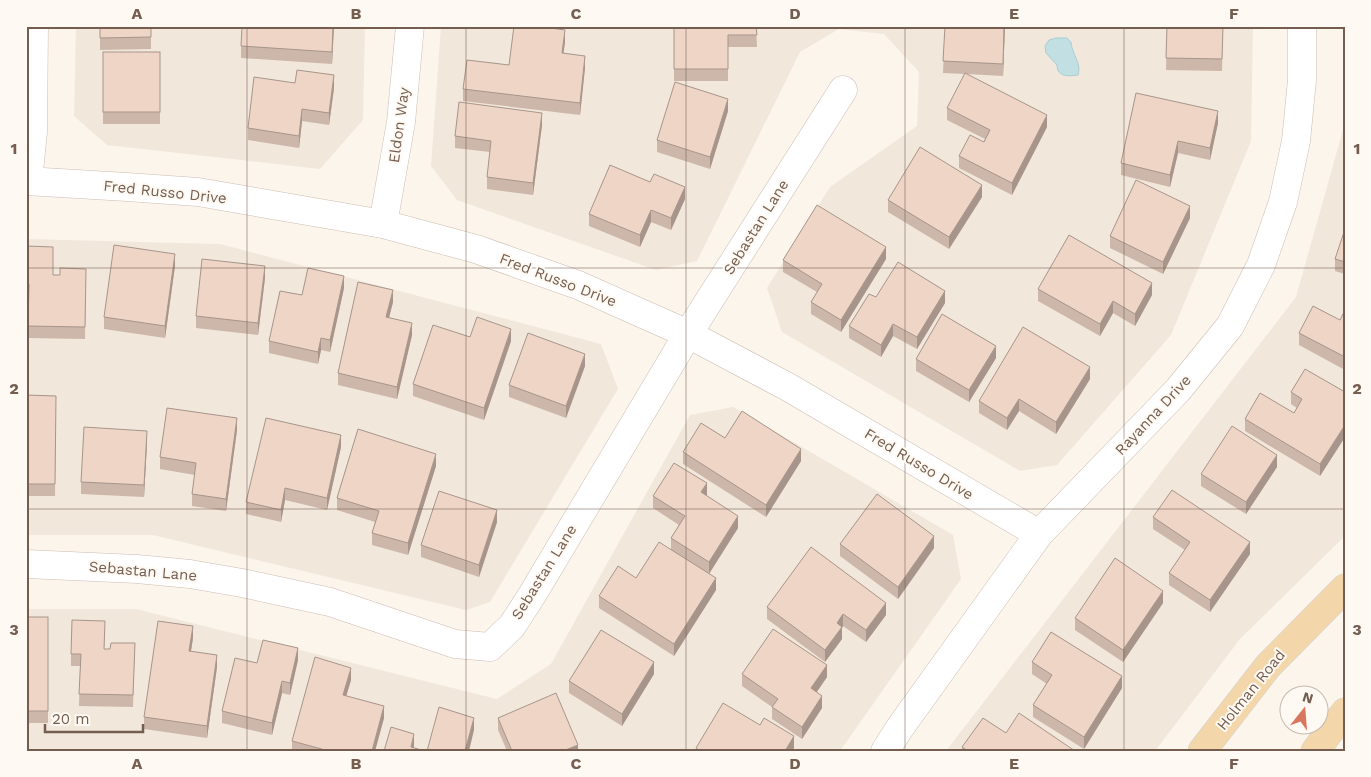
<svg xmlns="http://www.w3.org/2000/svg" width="1371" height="777" viewBox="0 0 1371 777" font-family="'Work Sans',sans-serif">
<rect width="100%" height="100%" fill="#fbf5ec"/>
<!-- residential -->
<g fill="#f2e7db">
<polygon points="76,26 365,26 363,120 320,169 107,145 74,116"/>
<polygon points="441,26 1253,26 1251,141 1171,335 1057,465 1020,471 782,332 767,288 830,187 917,126 919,72 884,34 839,29 800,52 697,261 656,270 457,200 431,166"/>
<polygon points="1344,26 1345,536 1240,639 1155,751 946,751 1296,297 1343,130"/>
<polygon points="26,239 220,244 601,344 618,389 490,602 466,610 153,535 26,535"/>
<polygon points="733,407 953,535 961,579 840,751 26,751 26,609 136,609 497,699 551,664 690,415"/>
</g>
<!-- water -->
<path fill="#c2dfe4" stroke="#a9ced4" d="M1056,38h11l4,4c1,13 11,21 7,33 -8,1 -21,3 -21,-10l-11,-12 -1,-7 4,-6z"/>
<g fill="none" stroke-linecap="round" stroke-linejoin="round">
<!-- minor casing -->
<g stroke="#cdbdb2" stroke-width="29">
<g id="minor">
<polyline points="26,181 127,187 198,192 383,224 476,249 578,285 688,334 788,387 1039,534"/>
<polyline points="28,181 33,132 34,26"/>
<polyline points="383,224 401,122 410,26"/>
<polyline points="26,564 137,569 190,574 242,583 330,602 455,644 490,647 512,626 532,595 688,334 843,90"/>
<polyline points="885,751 899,729 1039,534 1178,390 1230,326 1261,265 1283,202 1296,141 1302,80 1302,26"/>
</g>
</g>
<!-- major casing -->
<g stroke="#d8d2ce" stroke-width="29">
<g id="major">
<polyline points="1202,751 1268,666 1345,588"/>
<polyline points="1315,751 1345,712"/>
</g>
</g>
<!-- minor -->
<use href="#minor" stroke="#fff" stroke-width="28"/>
<!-- major -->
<use href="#major" stroke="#f3d7ab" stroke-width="28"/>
</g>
<!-- wall -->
<g fill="#cdb7aa">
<polygon points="100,26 151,26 151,49 100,50"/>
<polygon points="334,26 332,64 241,58 241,46"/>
<polygon points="674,26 756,26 757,47 728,47 728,81 674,81"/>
<polygon points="945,26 1005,26 1003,76 967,74 1047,127 1012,195 959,168 959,156 984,142 985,139 947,120 947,108 965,74 943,73"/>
<polygon points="1167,26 1223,26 1222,71 1166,70"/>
<polygon points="565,42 563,53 585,68 580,115 463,101 463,89 509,65"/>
<rect x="103" y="52" width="57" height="72"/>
<polygon points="334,88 329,125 302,121 299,148 248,140 248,128"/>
<polygon points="728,111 710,169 657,152 657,140"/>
<polygon points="1218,123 1210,160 1178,153 1170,187 1121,175 1121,163"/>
<polygon points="542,125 533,195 487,189 487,177 490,152 455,148 455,136"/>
<polygon points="650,182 685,199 671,230 651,222 640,247 589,226 589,214"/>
<polygon points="982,197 949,249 888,212 888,200"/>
<polygon points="1190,218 1163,274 1110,248 1110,236"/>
<polygon points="1345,229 1345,274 1335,271 1335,259"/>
<polygon points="26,246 53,275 60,275 86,269 85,339 28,338 28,296 26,296"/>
<polygon points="886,259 841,332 811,314 811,302 817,292 783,272 783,260"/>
<polygon points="175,266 165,338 104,329 104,317"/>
<polygon points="265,278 258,335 196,328 196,316"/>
<polygon points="344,288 330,352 321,350 318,364 269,353 269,341 302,295"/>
<polygon points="1038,289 1152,295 1135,326 1113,313 1100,336 1038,301"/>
<polygon points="876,297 945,303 917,349 893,336 881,357 849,338 849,326"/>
<polygon points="393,302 389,318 412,335 397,399 338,385 338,373"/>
<polygon points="1345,310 1345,370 1299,345 1299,333 1340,320"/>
<polygon points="511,341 484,420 413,396 413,384"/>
<polygon points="996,358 969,402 916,371 916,359"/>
<polygon points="585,366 566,418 509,397 509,385"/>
<polygon points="1090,379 1056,434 1019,411 1007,430 979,413 979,401"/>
<polygon points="1291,392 1345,392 1345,437 1320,476 1245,431 1245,419 1294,413 1297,408 1291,404"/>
<polygon points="26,395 56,396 55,496 26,496"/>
<polygon points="237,430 226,511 192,506 192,494 195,475 160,469 160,457"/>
<polygon points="725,438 801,461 766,517 683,464 683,452"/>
<polygon points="147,443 144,497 81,494 81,482"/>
<polygon points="341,447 327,510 285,500 281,522 246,514 246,502"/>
<polygon points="436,466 408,555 372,545 372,533 375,522 337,510 337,498"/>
<polygon points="1277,467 1246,514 1201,486 1201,474"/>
<polygon points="707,495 706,496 738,528 709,573 716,590 674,656 599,608 599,596 636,578 671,549 671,538 679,525 653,508 653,496"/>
<polygon points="1153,517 1250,554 1210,612 1169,585 1169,573 1185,550 1153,529"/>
<polygon points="497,522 479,577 421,557 421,545"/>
<polygon points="840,544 934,548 898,599 840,556"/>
<polygon points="1163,603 1123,662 1075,630 1075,618"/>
<polygon points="767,607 886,615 866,642 843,626 842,628 842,639 825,662 767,619"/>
<rect x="26" y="617" width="22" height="106"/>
<polygon points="105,633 104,649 110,649 135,643 133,707 79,706 80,666 71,666 71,654"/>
<polygon points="193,638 191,651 217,667 207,738 144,729 144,717"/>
<polygon points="298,660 290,695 282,693 272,735 222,723 222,711 257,663"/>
<polygon points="1032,662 1122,688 1084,749 1033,717 1033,705 1047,684 1032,674"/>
<polygon points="654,674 622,726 569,693 569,681"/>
<polygon points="742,674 827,677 817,692 822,708 802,739 772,719 772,707 742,686"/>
<polygon points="351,680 346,696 384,718 375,751 292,751 292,741"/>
<polygon points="498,718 578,751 507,751 498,730"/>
<polygon points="1006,733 1075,751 962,751 962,747"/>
</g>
<!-- shaded-wall -->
<g fill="#a7958b">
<polygon points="333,26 334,26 332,64 332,52"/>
<polygon points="1004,26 1005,26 1003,76 1003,64"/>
<polygon points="565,30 565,42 562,65 562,53"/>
<polygon points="585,56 585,68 580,115 580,103"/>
<polygon points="334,75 334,88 329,125 329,113"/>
<polygon points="728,99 728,111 710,169 710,157"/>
<polygon points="302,109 302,121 299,148 299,136"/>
<polygon points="1218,111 1218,123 1210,160 1210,148"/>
<polygon points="542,113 542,125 533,195 533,183"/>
<polygon points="1047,115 1047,127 1012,195 1012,183"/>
<polygon points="1178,141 1178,153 1170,187 1170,175"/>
<polygon points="982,185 982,197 949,249 949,237"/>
<polygon points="685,187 685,199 671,230 671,218"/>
<polygon points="1190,206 1190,218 1163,274 1163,262"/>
<polygon points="651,210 651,222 640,247 640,235"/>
<polygon points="886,247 886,259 841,332 841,320"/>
<polygon points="175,254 175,266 165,338 165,326"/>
<polygon points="265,266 265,278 258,335 258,323"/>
<polygon points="344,276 344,288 330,352 330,340"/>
<polygon points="1152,283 1152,295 1135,326 1135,314"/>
<polygon points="393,290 393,302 386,329 386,317"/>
<polygon points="945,291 945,303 917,349 917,337"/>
<polygon points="1113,301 1113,313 1100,336 1100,324"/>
<polygon points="412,323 412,335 397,399 397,387"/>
<polygon points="893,324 893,336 881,357 881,345"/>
<polygon points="511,329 511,341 484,420 484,408"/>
<polygon points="321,338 321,350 318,364 318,352"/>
<polygon points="996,346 996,358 969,402 969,390"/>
<polygon points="585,354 585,366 566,418 566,406"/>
<polygon points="1090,367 1090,379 1056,434 1056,422"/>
<polygon points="1019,399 1019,411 1007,430 1007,418"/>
<polygon points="237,418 237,430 226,511 226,499"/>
<polygon points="1345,425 1345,437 1320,476 1320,464"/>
<polygon points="147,431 147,443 144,497 144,485"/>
<polygon points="341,435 341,447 327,510 327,498"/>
<polygon points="801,449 801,461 766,517 766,505"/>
<polygon points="436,454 436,466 408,555 408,543"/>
<polygon points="1277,455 1277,467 1246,514 1246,502"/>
<polygon points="707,483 707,495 701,504 701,492"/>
<polygon points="285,488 285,500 281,522 281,510"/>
<polygon points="497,510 497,522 479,577 479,565"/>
<polygon points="738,516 738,528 709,574 709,562"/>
<polygon points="934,536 934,548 898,599 898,587"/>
<polygon points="1250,542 1250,554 1210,612 1210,600"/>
<polygon points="716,578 716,590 674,656 674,644"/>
<polygon points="1163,591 1163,603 1123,662 1123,650"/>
<polygon points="886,603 886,615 866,642 866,630"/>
<polygon points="843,614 843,626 842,628 842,639 825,662 825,650 837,623"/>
<polygon points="193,626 193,638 189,663 189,651"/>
<polygon points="298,648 298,660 290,695 290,683"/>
<polygon points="217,655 217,667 207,738 207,726"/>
<polygon points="654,662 654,674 622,726 622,714"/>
<polygon points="827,665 827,677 811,700 811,688"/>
<polygon points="351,668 351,680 343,707 343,695"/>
<polygon points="1122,676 1122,688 1084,749 1084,737"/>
<polygon points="282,681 282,693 272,735 272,723"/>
<polygon points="822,696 822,708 802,739 802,727"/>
<polygon points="384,706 384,718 375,751 372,751"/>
<polygon points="474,718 474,730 469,751 465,751"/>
<polygon points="414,734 414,746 413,751 411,747"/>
<polygon points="794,736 794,748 792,751 785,751"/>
<polygon points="578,745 578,751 563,751"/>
</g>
<!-- building -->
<g fill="#eed5c6" stroke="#a7958b">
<polygon points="100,26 151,26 151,37 100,38"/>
<polygon points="242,26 333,26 332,52 241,46"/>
<polygon points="514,26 536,26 565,30 562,53 585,56 580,103 463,89 467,60 509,65"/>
<polygon points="674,26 756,26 757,35 728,35 728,69 674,69"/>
<polygon points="945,26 1004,26 1003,64 943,61"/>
<polygon points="1167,26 1223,26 1222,59 1166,58"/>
<rect x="103" y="52" width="57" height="60"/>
<polygon points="297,70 334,75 329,113 302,109 299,136 248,128 254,77 295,83"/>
<polygon points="965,73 1047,115 1012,183 959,156 970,135 984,142 990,130 947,108"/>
<polygon points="675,82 728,99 710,157 657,140"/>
<polygon points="1136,93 1218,111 1210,148 1178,141 1170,175 1121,163"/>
<polygon points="459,102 542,113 533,183 487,177 491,141 455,136"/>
<polygon points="920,147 982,185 949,237 888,200"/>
<polygon points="610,165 650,182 654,174 685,187 671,218 651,210 640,235 589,214"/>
<polygon points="1136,180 1190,206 1163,262 1110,236"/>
<polygon points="817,205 886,247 841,320 811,302 822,284 783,260"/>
<polygon points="1345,229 1345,262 1335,259"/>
<polygon points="1069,235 1152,283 1135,314 1113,301 1100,324 1038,289"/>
<polygon points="114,245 175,254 165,326 104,317"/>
<polygon points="26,246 53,247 53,275 60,275 60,268 86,269 85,327 28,326 29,284 26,284"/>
<polygon points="202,259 265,266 258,323 196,316"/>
<polygon points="898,262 945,291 917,337 893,324 881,345 849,326 869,294 876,297"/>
<polygon points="308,268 344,276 330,340 321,338 318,352 269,341 280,291 302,295"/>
<polygon points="358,282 393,290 386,317 412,323 397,387 338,373"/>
<polygon points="1313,306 1340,320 1345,310 1345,357 1299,333"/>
<polygon points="942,314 996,346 969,390 916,359"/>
<polygon points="477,317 511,329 484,408 413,384 433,325 470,337"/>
<polygon points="1023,327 1090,367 1056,422 1019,399 1007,418 979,401"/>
<polygon points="528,333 585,354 566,406 509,385"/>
<polygon points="1305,369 1345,392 1345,425 1320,464 1245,419 1260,393 1294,413 1302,399 1291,392"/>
<polygon points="26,395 56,396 55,484 26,484"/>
<polygon points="167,408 237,418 226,499 192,494 196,463 160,457"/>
<polygon points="742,411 801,449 766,505 683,452 701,423 725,438"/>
<polygon points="266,418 341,435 327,498 285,488 281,510 246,502"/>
<polygon points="1232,426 1277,455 1246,502 1201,474"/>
<polygon points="84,427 147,431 144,485 81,482"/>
<polygon points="358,429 436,454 408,543 372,533 379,511 337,498"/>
<polygon points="674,463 707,483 701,492 738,516 709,562 671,538 685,516 653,496"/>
<polygon points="1172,490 1250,542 1210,600 1169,573 1190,542 1153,517"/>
<polygon points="439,491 497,510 479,565 421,545"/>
<polygon points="877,494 934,536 898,587 840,544"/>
<polygon points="659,542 716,578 674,644 599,596 618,566 636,578"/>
<polygon points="811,547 886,603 866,630 843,614 837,623 842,627 825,650 767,607"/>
<polygon points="1115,558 1163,591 1123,650 1075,618"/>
<rect x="26" y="617" width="22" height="94"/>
<polygon points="72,620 105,621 104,649 110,649 111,643 135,643 133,695 79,694 81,654 71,654"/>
<polygon points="158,621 193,626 189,651 217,655 207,726 144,717"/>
<polygon points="773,629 827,665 811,688 822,696 802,727 772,707 778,699 742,674"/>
<polygon points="601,630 654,662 622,714 569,681"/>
<polygon points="1051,632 1122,676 1084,737 1033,705 1052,675 1032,662"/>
<polygon points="263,640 298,648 290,683 282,681 272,723 222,711 235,658 257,663"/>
<polygon points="315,657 351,668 343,695 384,706 372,751 329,751 292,741"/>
<polygon points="556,693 578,745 563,751 512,751 498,718"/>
<polygon points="723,703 760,725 764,718 794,736 785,751 700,751 696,748"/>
<polygon points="439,707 474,718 465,751 427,751"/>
<polygon points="1019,713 1075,751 968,751 962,747 983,718 1006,733"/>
<polygon points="391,727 414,734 411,747 425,751 384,751"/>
</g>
<!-- grid -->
<path fill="none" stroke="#755d50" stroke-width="1" stroke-opacity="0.55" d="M247,26v725M466,26v725M686,26v725M905,26v725M1124,26v725M26,268h1319M26,509h1319"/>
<g text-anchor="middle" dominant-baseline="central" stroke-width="4" stroke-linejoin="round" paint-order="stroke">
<!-- street labels -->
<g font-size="15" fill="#755d50" stroke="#fef9f2">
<text transform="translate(399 125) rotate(-82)">Eldon Way</text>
<text transform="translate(165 192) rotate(6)">Fred Russo Drive</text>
<text transform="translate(756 227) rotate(-58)">Sebastan Lane</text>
<text transform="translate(558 280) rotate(21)">Fred Russo Drive</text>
<text transform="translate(1153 415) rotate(-47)">Rayanna Drive</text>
<text transform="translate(919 464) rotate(31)">Fred Russo Drive</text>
<text transform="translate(143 571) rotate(5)">Sebastan Lane</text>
<text transform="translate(544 572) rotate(-58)">Sebastan Lane</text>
<text transform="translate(1251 690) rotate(-51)">Holman Road</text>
</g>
</g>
<!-- border -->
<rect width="1371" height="777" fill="none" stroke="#fef9f2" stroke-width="55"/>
<!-- north arrow -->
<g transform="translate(1304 710) rotate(17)"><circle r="24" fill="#fef9f2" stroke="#c7bbb1"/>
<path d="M0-4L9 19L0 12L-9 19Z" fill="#d9775e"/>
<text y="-8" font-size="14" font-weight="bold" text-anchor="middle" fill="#755d50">N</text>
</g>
<!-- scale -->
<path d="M45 724v8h98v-8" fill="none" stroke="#755d50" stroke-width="2.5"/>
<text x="52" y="724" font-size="15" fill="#755d50" stroke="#fef9f2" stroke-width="4" paint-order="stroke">20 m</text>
<rect x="28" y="28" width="1316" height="722" fill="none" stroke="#755d50" stroke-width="2"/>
<g font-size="16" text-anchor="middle" font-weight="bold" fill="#755d50">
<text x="137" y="19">A</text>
<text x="356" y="19">B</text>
<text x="576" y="19">C</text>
<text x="795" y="19">D</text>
<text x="1014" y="19">E</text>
<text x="1234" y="19">F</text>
<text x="14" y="154">1</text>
<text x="1357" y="154">1</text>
<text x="14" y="394">2</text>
<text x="1357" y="394">2</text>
<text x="14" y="635">3</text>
<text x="1357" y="635">3</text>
<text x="137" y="769">A</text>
<text x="356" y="769">B</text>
<text x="576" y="769">C</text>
<text x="795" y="769">D</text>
<text x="1014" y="769">E</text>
<text x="1234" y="769">F</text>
</g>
</svg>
